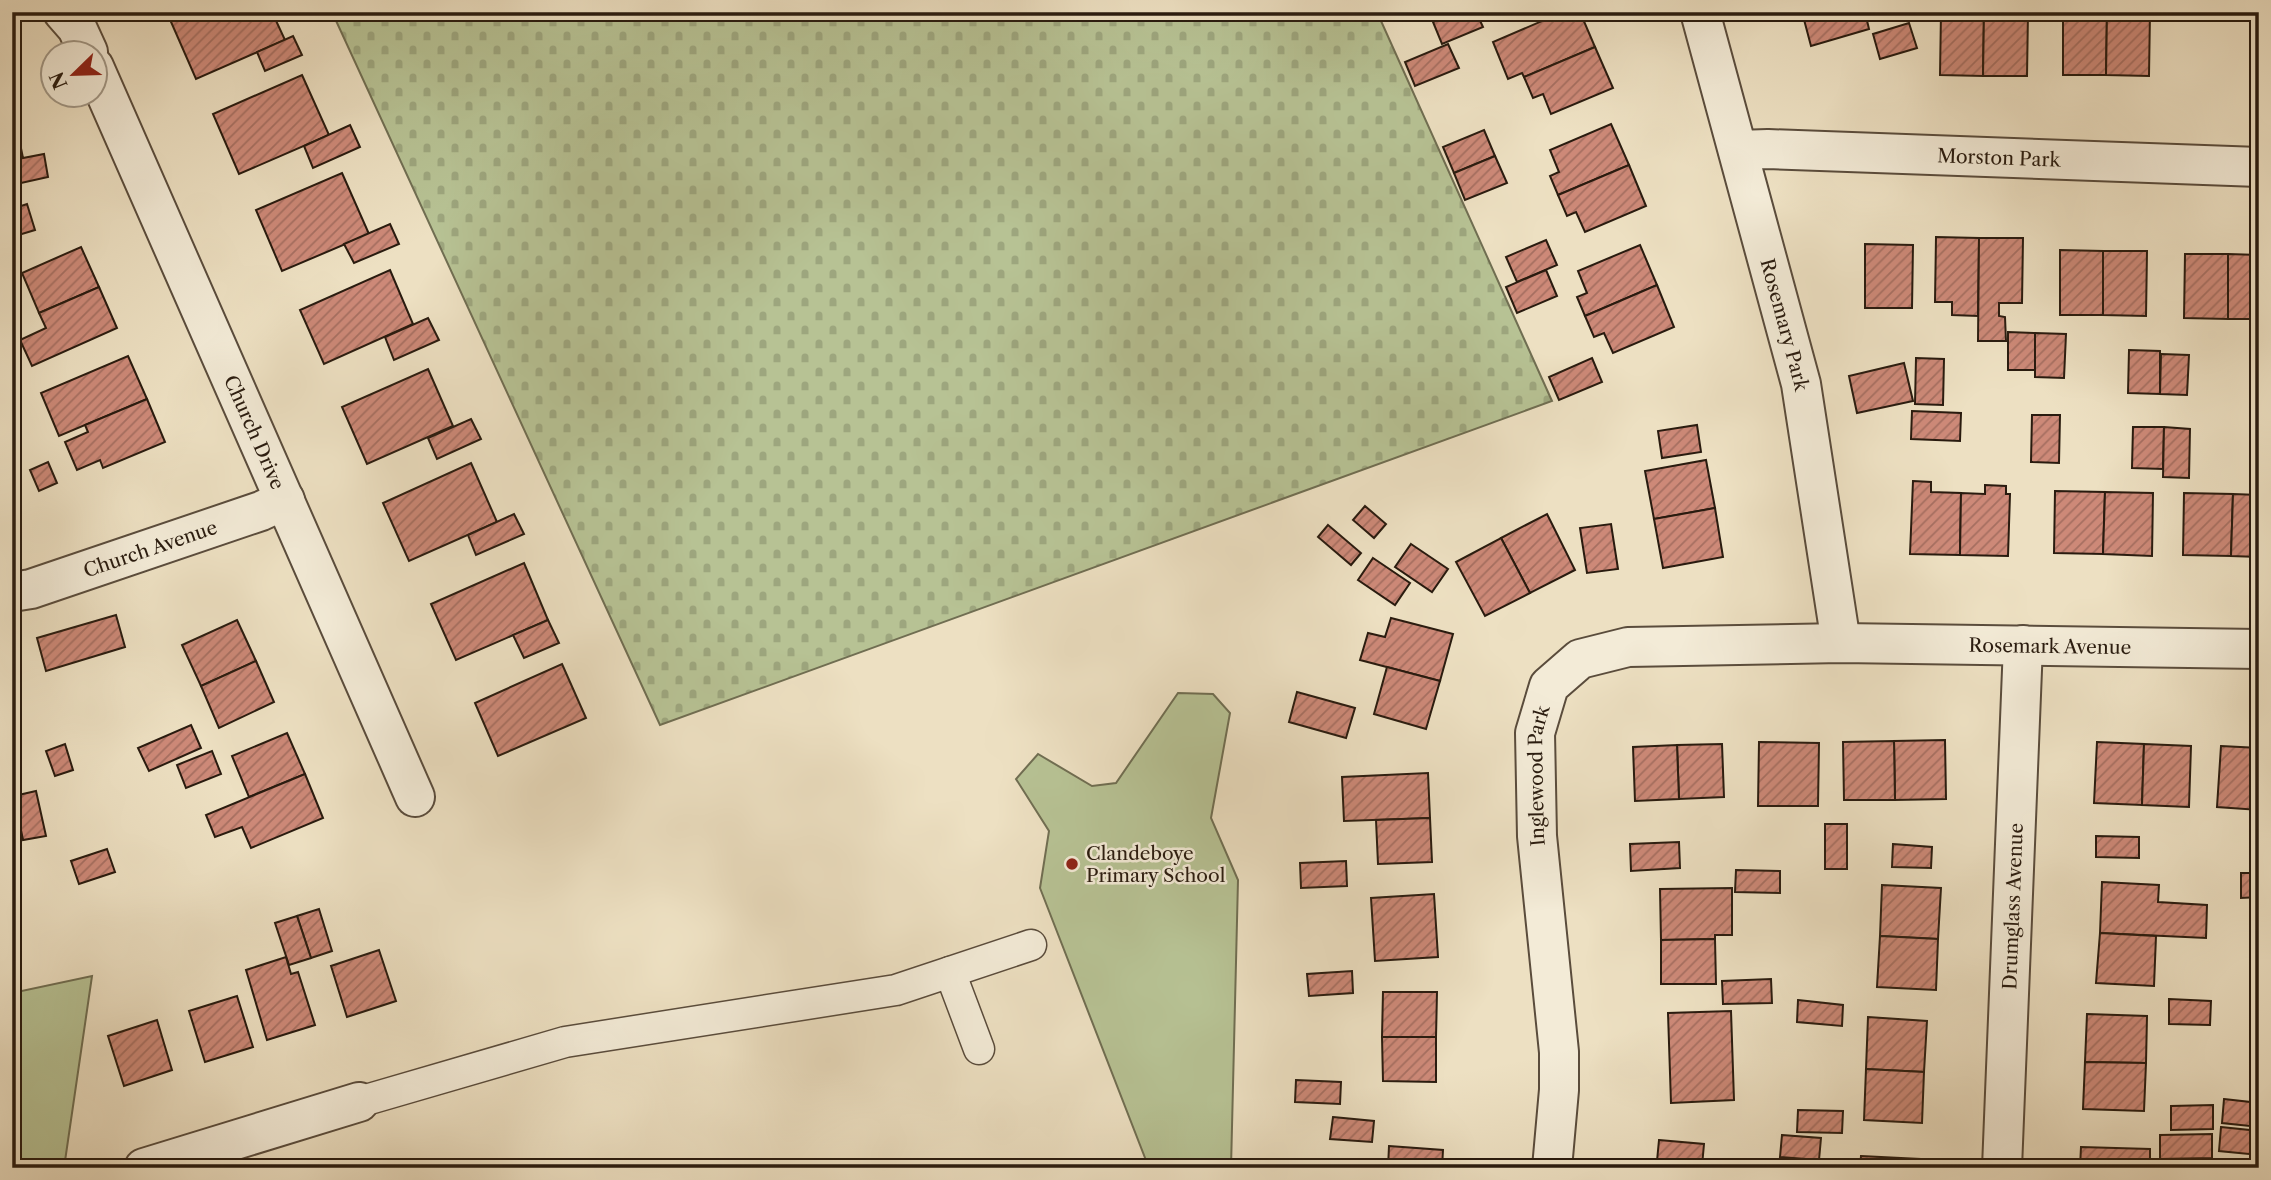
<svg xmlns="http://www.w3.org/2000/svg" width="2271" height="1180" viewBox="0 0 2271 1180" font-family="'Libre Caslon Text',serif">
<defs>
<pattern id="cemetery-stones" width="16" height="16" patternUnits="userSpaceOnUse" patternTransform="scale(1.75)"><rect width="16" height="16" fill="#b7c294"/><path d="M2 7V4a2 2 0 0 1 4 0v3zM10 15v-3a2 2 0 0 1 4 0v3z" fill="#9da67e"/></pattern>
<pattern id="building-hatch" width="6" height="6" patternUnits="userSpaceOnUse" patternTransform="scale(1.75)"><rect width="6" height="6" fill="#cd8978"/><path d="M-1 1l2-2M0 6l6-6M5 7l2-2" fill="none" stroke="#a66f61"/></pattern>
</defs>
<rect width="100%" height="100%" fill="#ede0c2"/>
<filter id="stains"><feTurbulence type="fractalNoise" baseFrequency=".00286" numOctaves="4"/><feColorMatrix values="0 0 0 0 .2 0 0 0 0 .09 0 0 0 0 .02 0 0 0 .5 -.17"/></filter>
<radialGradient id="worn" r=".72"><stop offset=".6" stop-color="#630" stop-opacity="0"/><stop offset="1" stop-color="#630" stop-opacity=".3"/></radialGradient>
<!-- cemetery -->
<polygon fill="url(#cemetery-stones)" stroke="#706e52" stroke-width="2" points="332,12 1377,12 1552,401 660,725"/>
<!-- green -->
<g fill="#b7c294" stroke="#706e52" stroke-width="2">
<polygon points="1178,693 1213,694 1230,713 1211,818 1238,880 1231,1168 1149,1168 1040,888 1049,831 1016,779 1038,754 1092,786 1116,783"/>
<polygon points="92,976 64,1168 12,1168 12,993"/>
</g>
<!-- building -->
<g fill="url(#building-hatch)" stroke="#291b0f" stroke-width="2">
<polygon points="175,12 272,12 285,40 196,79 168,15"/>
<polygon points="1455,12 1476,12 1483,27 1442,44 1433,22"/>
<polygon points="1563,12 1580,12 1595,47 1524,77 1522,73 1508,79 1493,42"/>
<polygon points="1802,12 1865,12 1869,29 1811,46"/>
<polygon points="1941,12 1984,12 1983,76 1940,75"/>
<polygon points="1984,12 2028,12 2027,76 1983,76"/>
<polygon points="2063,12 2107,12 2106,75 2063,75"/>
<polygon points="2107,12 2150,12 2149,76 2106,75"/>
<polygon points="1909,23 1917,48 1880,59 1873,34"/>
<polygon points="293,36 302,55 265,71 257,52"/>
<polygon points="1448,44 1459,68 1415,86 1405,62"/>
<polygon points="1595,47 1613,88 1551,114 1543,94 1533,98 1524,77"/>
<polygon points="302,75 329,135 239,174 213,114"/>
<polygon points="12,105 23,158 44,154 48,177 12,185"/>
<polygon points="1611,124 1629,165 1558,195 1550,176 1559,172 1550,150"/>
<polygon points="350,125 360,147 313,168 304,146"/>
<polygon points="1484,130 1495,156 1454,173 1443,147"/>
<polygon points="1495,156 1507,183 1465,200 1454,173"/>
<polygon points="1629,165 1646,206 1585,232 1576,212 1567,216 1558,195"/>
<polygon points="342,173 369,234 282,271 256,210"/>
<polygon points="27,204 35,230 12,237 12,209"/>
<polygon points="390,224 399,244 354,263 344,244"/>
<polygon points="1936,237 1979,238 1978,316 1952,315 1952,302 1935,302"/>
<polygon points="1979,238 2023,238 2022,303 1999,303 1999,316 2005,317 2006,341 1978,341"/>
<polygon points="1546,240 1557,265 1517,282 1506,257"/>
<polygon points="1865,244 1913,245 1912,308 1865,308"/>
<polygon points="1640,245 1657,285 1585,316 1577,297 1587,293 1578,271"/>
<polygon points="81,247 99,287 39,313 22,273"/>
<polygon points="2060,250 2103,251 2103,315 2060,315"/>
<polygon points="2103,251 2147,251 2146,316 2103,315"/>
<polygon points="2185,254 2228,254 2228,319 2184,318"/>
<polygon points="2228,254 2259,255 2259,319 2228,319"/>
<polygon points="390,270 413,324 324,364 300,310"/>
<polygon points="1546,270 1557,296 1517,313 1506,287"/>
<polygon points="1657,285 1674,327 1613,353 1604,333 1594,337 1585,316"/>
<polygon points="99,287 117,328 32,366 20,340 46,328 39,313"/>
<polygon points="428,318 439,340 394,360 385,337"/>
<polygon points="2008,332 2035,333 2035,370 2008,370"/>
<polygon points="2035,333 2066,334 2064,378 2035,377"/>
<polygon points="2129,350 2160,351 2160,394 2128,393"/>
<polygon points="2161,354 2189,355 2187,395 2160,394"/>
<polygon points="128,356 147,399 59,436 41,393"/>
<polygon points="1592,358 1602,382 1559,400 1549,377"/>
<polygon points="1916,358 1944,359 1943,405 1915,404"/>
<polygon points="1904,363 1913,401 1857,413 1849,376"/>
<polygon points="428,369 453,426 367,464 342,407"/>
<polygon points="147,399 165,442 103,468 100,460 77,470 65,442 88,432 85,425"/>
<polygon points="1912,411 1961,413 1960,441 1911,439"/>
<polygon points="2032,415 2060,415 2059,463 2031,462"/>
<polygon points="471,419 481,439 437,459 428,438"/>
<polygon points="1697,425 1701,452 1662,458 1658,431"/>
<polygon points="2133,427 2164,427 2163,469 2132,468"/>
<polygon points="2164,427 2190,429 2189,478 2163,477"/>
<polygon points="1706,460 1715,508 1654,519 1645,471"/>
<polygon points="48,462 57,483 39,491 30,470"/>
<polygon points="471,463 497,522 409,561 383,503"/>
<polygon points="1913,481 1931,482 1931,492 1961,493 1960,555 1910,554"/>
<polygon points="1985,485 2006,486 2006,494 2010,494 2008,556 1960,555 1961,493 1985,494"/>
<polygon points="2055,491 2105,492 2103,554 2054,553"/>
<polygon points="2105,492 2153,493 2152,556 2103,554"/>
<polygon points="2184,493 2233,494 2231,556 2183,555"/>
<polygon points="2233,494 2259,495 2259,557 2231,556"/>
<polygon points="1365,506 1386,524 1374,538 1353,520"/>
<polygon points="1715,508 1723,557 1663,568 1654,519"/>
<polygon points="514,514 524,534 476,555 468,535"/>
<polygon points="1547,514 1575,570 1530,593 1501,538"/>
<polygon points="1611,524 1618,569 1587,573 1580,528"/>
<polygon points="1328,525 1361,553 1351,565 1318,537"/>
<polygon points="1501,538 1530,593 1485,616 1456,562"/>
<polygon points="1411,544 1448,569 1432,592 1395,567"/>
<polygon points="1373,558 1410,583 1395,605 1358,580"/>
<polygon points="524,563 548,620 456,660 431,604"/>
<polygon points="116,615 125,647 46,671 37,638"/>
<polygon points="1391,618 1453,634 1440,681 1360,660 1368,633 1385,637"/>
<polygon points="237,620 256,661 201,686 182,645"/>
<polygon points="548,620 559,643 524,658 513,635"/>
<polygon points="256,661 274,702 219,728 201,686"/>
<polygon points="562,664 586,718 498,756 475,703"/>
<polygon points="1387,667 1440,681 1426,729 1374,714"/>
<polygon points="1297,692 1355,708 1346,738 1289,722"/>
<polygon points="191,725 201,748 149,771 138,748"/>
<polygon points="287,733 305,774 249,797 232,756"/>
<polygon points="1945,740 1946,799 1895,800 1894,741"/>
<polygon points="1894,741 1895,800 1844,800 1843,742"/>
<polygon points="1759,742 1819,743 1818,806 1758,806"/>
<polygon points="2097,742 2144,744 2142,805 2094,803"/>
<polygon points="65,744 73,770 55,776 46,751"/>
<polygon points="1722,744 1724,797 1679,799 1677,745"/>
<polygon points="2144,744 2191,746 2189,807 2142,805"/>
<polygon points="1677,745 1679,799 1635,801 1633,747"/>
<polygon points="2221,746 2259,748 2259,810 2217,807"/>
<polygon points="212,751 221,774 186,788 177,765"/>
<polygon points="1428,773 1430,818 1344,821 1342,777"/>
<polygon points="305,774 323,818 251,848 242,827 215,837 206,815"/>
<polygon points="36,791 46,836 23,840 14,796"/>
<polygon points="1430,818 1432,862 1378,864 1376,820"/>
<rect x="1825" y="824" width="22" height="45"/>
<polygon points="2096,836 2139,837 2139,858 2096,857"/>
<polygon points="1679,842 1680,868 1631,871 1630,844"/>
<polygon points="1893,844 1932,847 1931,868 1892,867"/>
<polygon points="107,849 115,872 79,884 71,861"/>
<polygon points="1346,861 1347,886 1301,888 1300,863"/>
<polygon points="1736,870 1780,871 1780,893 1735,892"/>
<polygon points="2241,873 2259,873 2259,897 2241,898"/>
<polygon points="2102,882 2159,885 2158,902 2207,905 2206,938 2100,933"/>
<polygon points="1882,885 1941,888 1938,939 1880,936"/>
<polygon points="1732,888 1732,935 1715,935 1715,939 1661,940 1660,889"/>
<polygon points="1434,894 1438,957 1375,961 1371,898"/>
<polygon points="319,909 332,951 311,958 297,916"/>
<polygon points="297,916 311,958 289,965 275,923"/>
<polygon points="2100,933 2156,936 2154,986 2096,983"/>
<polygon points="1880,936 1938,939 1936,990 1877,987"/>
<polygon points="1715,939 1716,984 1661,984 1661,940"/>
<polygon points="379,950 396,1001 347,1017 331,966"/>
<polygon points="286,957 291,974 298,972 315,1025 267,1040 246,970"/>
<polygon points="1352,971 1353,993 1309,996 1307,974"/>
<polygon points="1771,979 1772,1003 1723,1004 1722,981"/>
<polygon points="1383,992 1437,992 1436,1037 1382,1037"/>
<polygon points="237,996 253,1047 205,1062 189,1011"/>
<polygon points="2169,999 2211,1001 2210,1025 2169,1024"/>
<polygon points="1798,1000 1843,1005 1842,1026 1797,1022"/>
<polygon points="1731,1011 1734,1100 1671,1103 1668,1013"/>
<polygon points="2087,1014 2147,1016 2146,1063 2085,1062"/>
<polygon points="1868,1017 1927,1021 1924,1072 1866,1069"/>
<polygon points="157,1020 172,1070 124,1086 108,1036"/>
<polygon points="1382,1037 1436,1037 1436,1082 1383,1081"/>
<polygon points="2085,1062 2146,1063 2144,1111 2083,1109"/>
<polygon points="1866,1069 1924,1072 1922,1123 1864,1120"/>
<polygon points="1296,1080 1341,1082 1340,1104 1295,1102"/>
<polygon points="2224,1099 2259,1103 2259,1127 2222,1123"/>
<polygon points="2213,1105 2213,1129 2171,1130 2171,1106"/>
<polygon points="1798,1110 1843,1111 1842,1133 1797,1132"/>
<polygon points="1333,1117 1374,1121 1372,1142 1330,1139"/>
<polygon points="2221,1127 2259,1131 2259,1155 2219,1151"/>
<polygon points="2212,1134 2212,1158 2160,1159 2160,1135"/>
<polygon points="1782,1135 1821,1138 1819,1160 1780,1157"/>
<polygon points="1659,1140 1704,1144 1702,1166 1657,1161"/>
<polygon points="1389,1146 1443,1150 1442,1168 1388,1168"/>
<polygon points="2081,1147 2150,1149 2150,1168 2080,1168"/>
<polygon points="1861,1156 1920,1159 1919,1168 1860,1168"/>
<polygon points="333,1165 333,1168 277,1168 277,1166"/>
</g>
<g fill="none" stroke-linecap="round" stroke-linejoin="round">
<!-- service casing -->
<g stroke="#5a4c3c" stroke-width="33">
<g id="service">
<polyline points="950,972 979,1049"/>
<polyline points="359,1102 565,1042 896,990 1031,945"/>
</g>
</g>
<!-- minor casing -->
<g stroke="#5a4c3c" stroke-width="42">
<g id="minor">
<polyline points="63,12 77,28 88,52"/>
<path id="s1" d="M1700,12l101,372 40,259"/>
<path id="s2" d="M94,67l321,730"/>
<path id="s3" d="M1738,150l30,-1 491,18"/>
<path id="s4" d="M12,592l19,-3 230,-78 24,-11"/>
<polyline points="144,1168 359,1102"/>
<path id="s5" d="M1552,1168l7,-78v-38l-22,-216 -2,-103 14,-47 31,-27 48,-12 213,-4 418,6"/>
<path id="s6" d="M2002,1168l21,-523"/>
</g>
</g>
<!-- service -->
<use href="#service" stroke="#f3ebd7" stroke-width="30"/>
<!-- minor -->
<use href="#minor" stroke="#f3ebd7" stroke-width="38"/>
</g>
<!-- markers -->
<circle fill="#8f2418" stroke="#f3ebd7" stroke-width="2.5" cx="1072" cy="864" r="7"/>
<g text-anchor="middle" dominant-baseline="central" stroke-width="5" stroke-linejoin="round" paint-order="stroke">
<!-- street labels -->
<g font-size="19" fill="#291b0f" stroke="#f3ebd7">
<text stroke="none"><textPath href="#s3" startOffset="261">Morston Park</textPath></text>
<text stroke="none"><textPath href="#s1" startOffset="324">Rosemary Park</textPath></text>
<text stroke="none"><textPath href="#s2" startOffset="399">Church Drive</textPath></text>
<text stroke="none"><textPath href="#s4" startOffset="145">Church Avenue</textPath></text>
<text stroke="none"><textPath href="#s5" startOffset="998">Rosemark Avenue</textPath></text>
<text stroke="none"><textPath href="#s5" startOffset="394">Inglewood Park</textPath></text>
<text stroke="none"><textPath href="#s6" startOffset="262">Drumglass Avenue</textPath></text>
</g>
<!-- poi labels -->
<g font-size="19" fill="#291b0f" stroke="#f3ebd7" text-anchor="start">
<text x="1086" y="853">Clandeboye<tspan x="1086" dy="22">Primary School</tspan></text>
</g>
</g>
<!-- margin -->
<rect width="2271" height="1180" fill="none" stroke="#ede0c2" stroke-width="42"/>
<rect x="14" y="14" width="2243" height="1152" fill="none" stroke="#291b0f" stroke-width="3.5"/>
<rect x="21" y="21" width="2229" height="1138" fill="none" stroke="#291b0f" stroke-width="2"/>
<!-- north arrow -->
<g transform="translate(74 74) rotate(247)"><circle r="33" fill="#f3ebd7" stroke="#a29887" stroke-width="2"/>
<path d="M0-5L12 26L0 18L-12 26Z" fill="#8f2418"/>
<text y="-10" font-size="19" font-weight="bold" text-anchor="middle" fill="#291b0f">N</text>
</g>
<rect width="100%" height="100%" filter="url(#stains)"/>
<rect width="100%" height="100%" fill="url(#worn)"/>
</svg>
